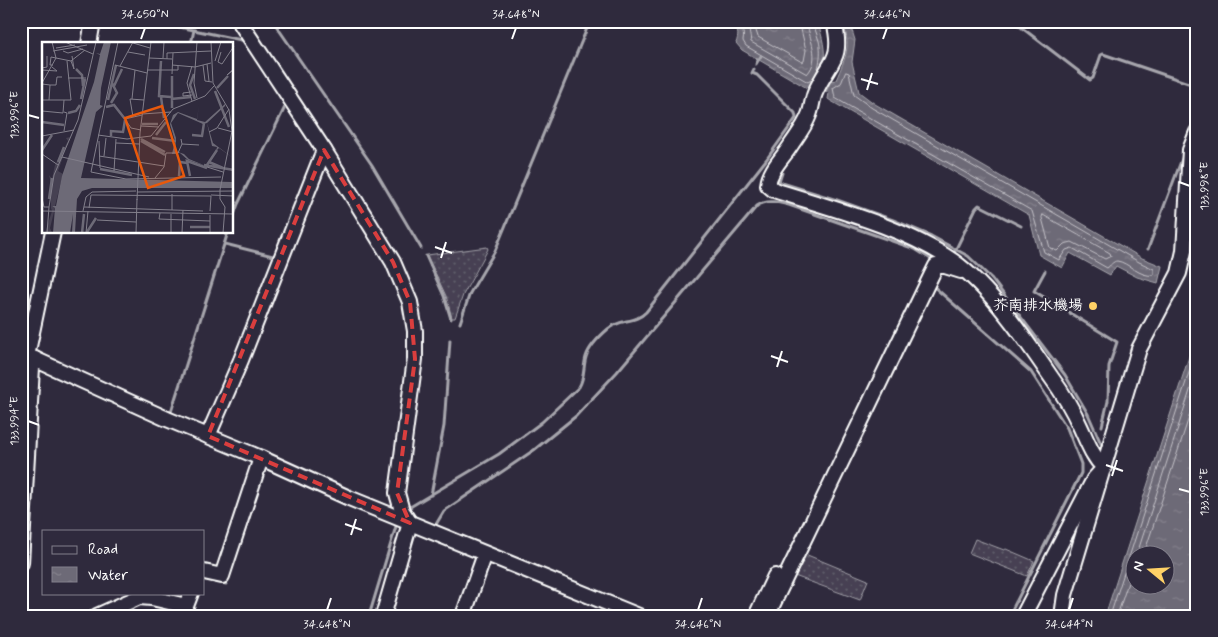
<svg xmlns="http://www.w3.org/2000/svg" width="1218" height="637" viewBox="0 0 1218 637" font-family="Mynerve,'Klee One',sans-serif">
<defs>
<pattern id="grass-dots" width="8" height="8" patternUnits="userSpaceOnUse" patternTransform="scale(1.25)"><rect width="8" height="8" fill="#464152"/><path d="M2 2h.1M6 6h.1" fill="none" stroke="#625e6c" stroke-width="1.8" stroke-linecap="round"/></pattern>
<pattern id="water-ripples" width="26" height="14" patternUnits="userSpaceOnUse" patternTransform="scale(1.25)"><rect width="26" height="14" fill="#6d6a77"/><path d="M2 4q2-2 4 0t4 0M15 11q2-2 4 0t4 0" fill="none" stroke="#83808b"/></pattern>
</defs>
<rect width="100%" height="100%" fill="#2f2a3d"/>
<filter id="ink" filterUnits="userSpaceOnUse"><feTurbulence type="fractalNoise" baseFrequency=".02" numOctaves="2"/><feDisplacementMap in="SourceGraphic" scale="10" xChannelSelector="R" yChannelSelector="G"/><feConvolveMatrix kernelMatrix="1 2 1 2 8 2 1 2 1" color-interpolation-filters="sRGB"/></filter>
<g filter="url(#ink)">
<!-- grass -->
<g fill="url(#grass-dots)" stroke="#a2a0a8">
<polygon points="487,247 488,249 486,253 463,295 455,318 452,318 446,296 427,255"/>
<polygon points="975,539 1004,550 1006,549 1034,561 1027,576 969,553"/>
<polygon points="800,552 868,580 860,600 789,574"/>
</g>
<!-- water -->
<g fill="url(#water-ripples)" stroke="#a7a6ad" fill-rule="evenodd">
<path d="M724,21h93c8,22 15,53 -10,67l-65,-38 -6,-7c5,-14 -1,-15 -12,-22z"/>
<path d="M842,21h7l6,19 -3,22 7,30 16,12 267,154 20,8 -4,17 -21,-6 -21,-11 -6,9 -40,-22 -8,15 -23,-13 -10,-40 -198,-114 -3,-2 1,-6 -3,-1 5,-11 5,-1c10,-24 16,-33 6,-59z"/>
<path d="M1197,332v284h-92zM1166,554v30h-30v-30z"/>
</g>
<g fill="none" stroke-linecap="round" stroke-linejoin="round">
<!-- shore -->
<g stroke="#c5c3c9" stroke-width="1">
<path d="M734,21c7,5 11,11 9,20l3,5 62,36c12,-6 14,-30 11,-41 -2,-7 -5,-13 -6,-20"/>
<path d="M744,21l5,8 2,13 56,32c15,-16 1,-36 0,-53"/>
<polyline points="753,21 758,37 802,62 804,61 806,50 799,21"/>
<path d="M846,72l3,1 5,22 18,13 267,154 15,7v6c-14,3 -26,-13 -37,-14 -4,0 -7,5 -10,7l-35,-20 -6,2 -7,10 -15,-8 -12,-41 -197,-113 -2,-10 8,-5z"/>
<polygon points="1043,215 1110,253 1111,256 1105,259 1072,242 1064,244 1057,251 1050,248 1042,218"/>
<polyline points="1137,554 1197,369"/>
<polyline points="1144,554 1197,393"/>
<polyline points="1110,616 1197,348"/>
<polyline points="1117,616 1136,558"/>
</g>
<!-- stream -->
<g stroke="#a7a6ad" stroke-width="3">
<polyline points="151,21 246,41"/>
<polyline points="273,21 372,165 421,248"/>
<polyline points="1013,21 1090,80 1093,78 1101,55 1103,54 1197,86"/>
<polyline points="191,44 194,30"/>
<polyline points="756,64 761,56"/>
<polyline points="1193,129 1197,118"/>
<polyline points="777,170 782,173 779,182 837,200 893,220 931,236 968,256 991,278 1065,375 1088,414 1102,446"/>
<polyline points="232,220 238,204 287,103"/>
<polyline points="225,244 277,257"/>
<polyline points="1148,249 1183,156"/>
<polyline points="954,253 976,208 979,205 1021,226"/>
<polyline points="426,256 444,296 451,319"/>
<polyline points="1045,271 1034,291 1117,342 1109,366 1108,401 1102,426"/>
<polyline points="932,285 1031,372 1067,428 1081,464 1081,473 1009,616"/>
<polyline points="460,323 470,293 495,251 590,21"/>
<polyline points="170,415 228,232"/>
<polyline points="431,495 444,426 450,340"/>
<path d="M405,510l94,-56 43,-32 37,-35c6,-10 4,-20 7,-30 3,-10 14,-21 22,-28 11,-10 28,-6 38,-17l120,-152 30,-42 -1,-5 -38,-38 -5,-2 2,-4"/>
<path d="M435,526l9,-15 90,-61 42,-34 41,-44 140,-166c10,-7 21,-4 32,-1l126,44 19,12"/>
<polyline points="219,582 226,584 228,577"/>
<polyline points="369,616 397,523"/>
</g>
<!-- minor casing -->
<g stroke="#fff" stroke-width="18">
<g id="minor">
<polyline points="239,21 324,150 393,262 410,302 415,331 415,359 397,493 402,511 410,523 383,616"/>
<path d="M834,21c10,41 -5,39 -19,72 -3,7 -3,15 -6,22 -4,11 -12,21 -18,30 -8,13 -21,24 -23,40l6,5c59,19 128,36 179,71 37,26 73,79 98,116 11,15 21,31 29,49 7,15 12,30 24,42l-10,11 -71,137"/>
<polyline points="89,44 93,21"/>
<polyline points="21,353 167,419 261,458 349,498 639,616"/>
<polyline points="27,356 53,232"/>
<polyline points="208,436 241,360 324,150"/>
<polyline points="21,563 32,367 35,359"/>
<polyline points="204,572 222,576 261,458"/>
<polyline points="97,616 139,597 152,598 186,606 191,593"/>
<polyline points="463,616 485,554"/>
<polyline points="756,616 775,576"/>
<polyline points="767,616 931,276 936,266 945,266 961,271"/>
<polyline points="1062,616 1065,595 1139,349 1179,273 1184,251 1190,150 1197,132"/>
</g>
</g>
<!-- minor -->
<use href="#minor" stroke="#2f2a3d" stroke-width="14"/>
</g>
</g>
<!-- marked area -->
<path fill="none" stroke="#da3e3e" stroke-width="4" stroke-dasharray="10 6" stroke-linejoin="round" d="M324,150l69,112 17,40 5,57 -18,134 13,30 -202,-87z"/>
<!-- ticks -->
<path fill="none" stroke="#fff" stroke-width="2" d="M141,39l4,-11M512,39l4,-11M883,39l4,-11M861,79l17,5M867,90l5,-17M28,115l11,3M1179,182l11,4M435,247l17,6M441,258l5,-16M771,356l17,6M777,367l5,-16M28,421l11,4M1106,465l17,6M1112,476l5,-16M1179,489l11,3M345,524l17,6M351,535l5,-16M327,610l4,-12M698,610l4,-12M1069,610l4,-12"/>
<!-- markers -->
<circle fill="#ffd166" stroke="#2f2a3d" stroke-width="2" cx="1093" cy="306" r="5"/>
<g text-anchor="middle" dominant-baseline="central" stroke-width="4.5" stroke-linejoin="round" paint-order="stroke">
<!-- poi labels -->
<g font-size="15" font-weight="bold" fill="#fff" stroke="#2f2a3d" text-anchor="end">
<text x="1083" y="306">芥南排水機場</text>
</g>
</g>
<!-- overview -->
<g transform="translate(42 42)">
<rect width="191" height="191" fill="#2f2a3d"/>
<path d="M28,95l-12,34 5,3 -8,32h-3l3,2 -5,20 2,5h-7l7,-22 -1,-3v-25l-2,-8 3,4 3,-14 13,-24 -2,-3z" fill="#464152"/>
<path d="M62,0h7l-10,46 -1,17 3,1 -7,6 -15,66 152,4v6h-141l-10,3 -5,8 -2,34h-3l1,-19 -3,19h-17l2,-25 -3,-2h4l6,-30 32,-94 6,-27 -4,-2 4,1zM183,62v2l-18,17 6,20 20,15 -14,-10 -3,3 1,-4 -5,-1 -5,-23 -4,1 -25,-11 -7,10 5,15 -1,13 9,3 5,5 17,7 -18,-6 -8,-7 -8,1 3,-13 -5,-17 3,-9 5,-3 19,7 2,-14 -2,15 8,2z" fill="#6d6a77"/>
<path fill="none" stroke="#6d6a77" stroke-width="2.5" d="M119,19l-2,35 12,1M34,27l6,6 1,11M152,32l-4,11 5,14M130,34v32M72,44l8,-17M175,46l11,-12M173,49l14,36M119,55l3,21M39,57l4,-20M129,57l20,-2M66,58l8,-35M69,61l6,-10 -5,-10M64,65l8,-2 11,14M26,71l8,-2 4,-6M0,80l22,3M100,82h16M114,93l10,-13M150,93l10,1 2,-13M69,94v-5l12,1 2,-12M110,96l24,3M99,97l24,13M99,99l24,14M0,108l10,-15M16,120l6,-15M167,120l14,6M162,123l30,5M165,123l10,-15M58,127l32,6M137,134l1,-14 7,1M148,134l-3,-15 20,7M7,157l3,-21M148,185h20M45,190l9,-14M40,191l2,-19"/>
<path fill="none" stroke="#827f8b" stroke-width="1" d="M23,0l28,12M76,0l-27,130 35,7 95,-2M155,0l-3,41 3,15M169,0l2,41 16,27 3,21 -12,59v9l5,8 -2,26M91,1l17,5M14,6l19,-3M11,9l34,-6M21,9l5,2 15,-4M86,10l17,3M179,10l-3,10 4,2 12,-18M107,16l23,1M121,16l1,-16M125,17v-6l44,-2M29,19l3,8 -2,-13M173,19l6,-19M165,22l2,17M11,23h-3l1,-8 20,4 14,-11M73,23l32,8M130,23l23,2 16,-4M161,23l2,16 7,1M78,24l13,-24M150,24l-5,17 5,18M0,26l5,-1v-11M0,28l15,1 -5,-4M105,28h31v-4M191,28l-6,5 7,-6M130,32l1,-21M26,36h18M0,41l14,-25 -4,-16M0,42l8,1 -1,15M8,43h6l1,-8h5M149,50l-8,1v3l9,-1M90,57l3,-29M0,58h29l-4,-39M0,69l21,2 1,-13M22,70l3,1 -3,18M100,72l29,-2M91,75l-3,-18 14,1M99,84l18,1M176,86l15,4M99,88l-10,-2 -6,-9 17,-4M167,90l8,-4 12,-19M56,93l29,4 24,-3 22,-27 32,-13 9,-10M0,94l32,-6M139,97l1,5 17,1M57,99l1,27M74,101l23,1M0,112l16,11M57,114l65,10M62,114l2,-18M20,115l87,20M165,125l16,5M72,129l2,-32M113,136l9,-11 2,-14h12l4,-9M95,150l97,-1M169,153l23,1M0,156l2,9h5l-2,26M95,158l3,-67 11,-91M7,165l5,-32 24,-55 18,-78M42,165l119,4M47,166l2,-13 120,1M130,168v-16M0,169l192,3M41,169l3,-14 6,-5 44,-1M168,169l1,-15M118,171l-1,6 51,2M55,178l39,2M44,191l2,-22M94,191l1,-34M129,191v-19M140,191l1,-23M168,191v-18"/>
<path fill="#e8590c" fill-opacity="0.15" stroke="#e8590c" stroke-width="2.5" d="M120,64l22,70 -36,12 -23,-70z"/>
<rect width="191" height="191" fill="none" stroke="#fff" stroke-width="2.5"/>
</g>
<!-- margin -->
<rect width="1218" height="637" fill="none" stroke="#2f2a3d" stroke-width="55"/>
<!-- legend -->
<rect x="42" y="530" width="162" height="65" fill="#2f2a3d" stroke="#827f8b"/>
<rect x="52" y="546" width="25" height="8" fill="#2f2a3d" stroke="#827f8b"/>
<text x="88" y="554" font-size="15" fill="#ffffff">Road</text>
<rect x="52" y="567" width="25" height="15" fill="url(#water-ripples)" stroke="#827f8b"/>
<text x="88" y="580" font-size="15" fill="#ffffff">Water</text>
<!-- north arrow -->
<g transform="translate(1150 570) rotate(288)"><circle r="24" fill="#2f2a3d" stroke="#827f8b"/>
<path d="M0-4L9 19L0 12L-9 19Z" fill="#ffd166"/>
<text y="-8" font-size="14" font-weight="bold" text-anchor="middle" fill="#ffffff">N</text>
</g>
<rect x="28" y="28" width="1162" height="582" fill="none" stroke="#fff" stroke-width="2"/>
<g font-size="12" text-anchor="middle" fill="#fff">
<text x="145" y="18">34.650°N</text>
<text x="516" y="18">34.648°N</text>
<text x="887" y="18">34.646°N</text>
<text transform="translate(14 115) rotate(-90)" y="4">133.996°E</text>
<text transform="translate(1204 186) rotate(-90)" y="4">133.998°E</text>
<text transform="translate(14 421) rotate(-90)" y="4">133.994°E</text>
<text transform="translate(1204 492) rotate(-90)" y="4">133.996°E</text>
<text x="327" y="628">34.648°N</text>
<text x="698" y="628">34.646°N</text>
<text x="1069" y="628">34.644°N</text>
</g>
</svg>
